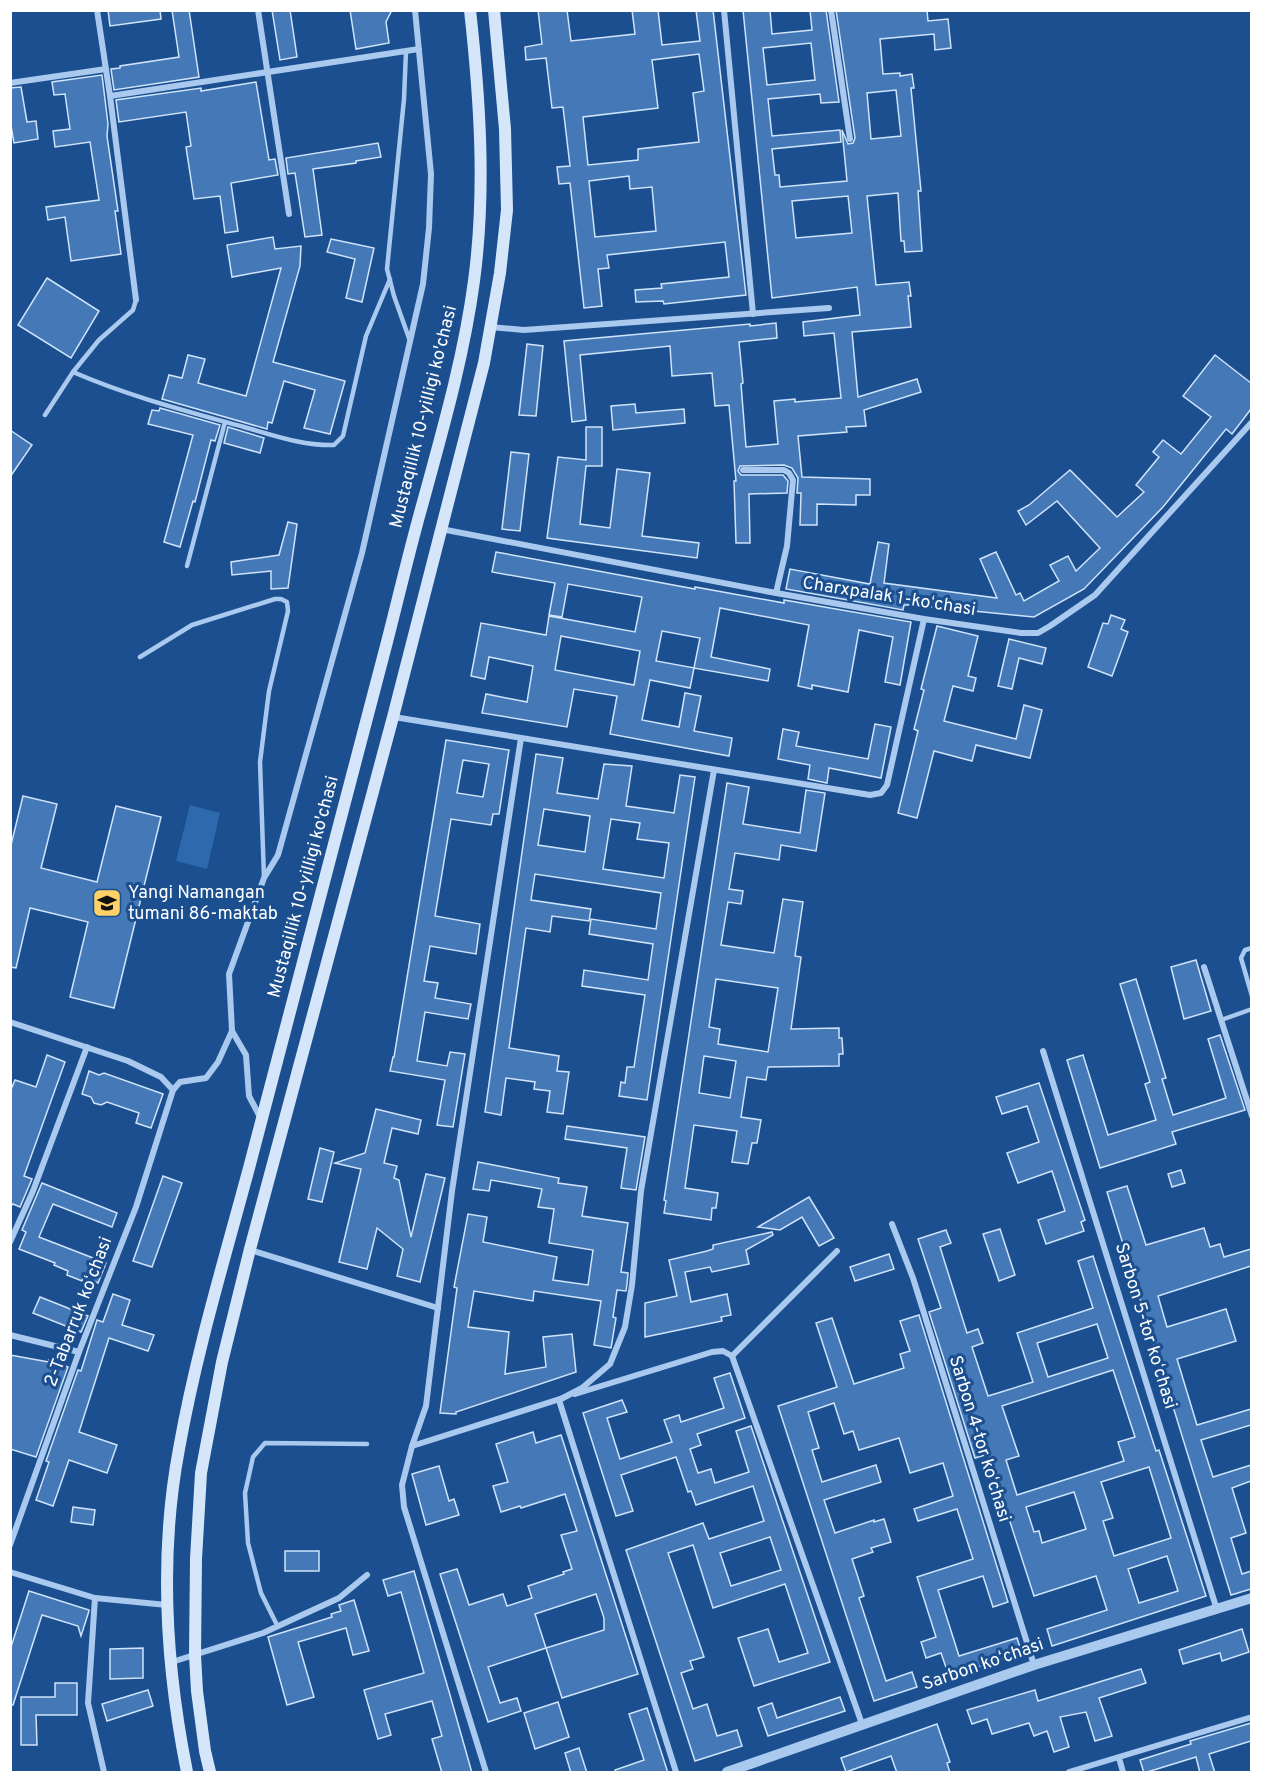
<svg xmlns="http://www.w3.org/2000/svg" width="1262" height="1783" viewBox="0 0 1262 1783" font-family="Overpass,sans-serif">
<rect width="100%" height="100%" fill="#1b4f8f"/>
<!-- garden -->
<polygon fill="#2e69ad" points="190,805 220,813 207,869 176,861"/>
<!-- building -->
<g fill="#4478b7" stroke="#cfe3fa" stroke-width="1.5" fill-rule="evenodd">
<polygon points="108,10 160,10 161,19 110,26"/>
<polygon points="172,10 189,10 199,77 114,90 111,69 120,68 120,66 179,57"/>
<polygon points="272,10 290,10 297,57 280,60"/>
<polygon points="350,10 392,10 386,22 389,43 356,49"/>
<path d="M538,10h29l4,31 64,-7 -3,-24h26l4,35 38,-4 -4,-31h17l33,285 -82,9 -1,-3 -27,1 -1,-12 27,-2 -1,-4 68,-7 -4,-35 -118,13 2,13 -11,1 4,37 -18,2 -14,-125 -11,1 -2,-17 13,-1 -7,-59 -11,1 -6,-50 -20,2 -1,-13 17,-3zM699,54l5,37 -11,2 6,49 -61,7v11l-50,5 -5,-48 75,-9 -6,-48zM629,176l1,13 22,-2 4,44 -61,6 -6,-56z"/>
<path d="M743,10h27l2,24 40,-4 -2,-20h16l13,92 -18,1 -1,-9 -52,5 4,37 68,-6 1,12 -69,7 3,26h4l1,12 67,-6 -5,-51 6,14 5,-1 2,-5 -19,-128h91l1,11 20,-2 3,29 -16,2 -1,-16 -54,5 3,35 17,-1v3l12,-2 2,14h-3l10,103h-3l4,60 -17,1 -1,-11h-3l-3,-48 -31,3 9,89 33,-3 2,14h-3l3,31 -59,5 6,65 59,-18 4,13 -57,18 2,16 -20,1 1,5 -49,4 4,41 68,2v16h-14v10l-39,-1v21h-17l1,-32h-4l1,-15 -6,-10 -8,-3 -44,1 -2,5 3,4h42l5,6 -1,12 -38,1 1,49h-14l-2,-62h2l-7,-76 -14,1 -3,-33 -40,3 -2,-30 -90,9 6,65 -14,2 -8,-81 186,-17v2l26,-3 1,15 -38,4 4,41 -2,1 5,63 32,-3 -4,-43 21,-2v3l46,-4 -7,-65 -30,3 -1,-14 57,-7 -3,-28 -85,11zM811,43l4,37 -48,5 -4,-37zM896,90l5,46 -30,3 -4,-46zM848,196l4,37 -56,5 -4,-37z"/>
<polygon points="102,75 108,124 107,136 118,211 115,211 121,254 71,261 65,217 48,220 46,207 99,200 90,142 55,147 53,131 70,129 65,94 54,95 52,82"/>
<polygon points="256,82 269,160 275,159 278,175 231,183 238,231 225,233 220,196 194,199 186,147 191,146 186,112 119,122 116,100 201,88 201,91"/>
<polygon points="21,87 27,122 36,121 38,139 14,143 10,120 10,88"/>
<polygon points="378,143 381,157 356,161 356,163 313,169 322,235 305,237 295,173 288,174 286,158"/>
<polygon points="273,237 275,249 301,246 300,266 273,362 345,381 330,434 304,428 315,390 284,381 272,423 268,422 267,429 162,399 169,375 182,378 188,355 205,359 198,383 246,396 281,268 232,277 227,245"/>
<polygon points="331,239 374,248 362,302 346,298 355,259 327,252"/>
<polygon points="47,278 99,311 71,358 18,325"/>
<polygon points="527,344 543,346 536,416 519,415"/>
<polygon points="1215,355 1251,383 1251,409 1232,434 1226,429 1163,507 1084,589 1034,617 914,605 904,605 903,610 786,589 790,569 870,584 878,542 889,544 884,583 997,598 980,559 996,552 1016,595 1020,593 1024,601 1059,581 1050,565 1068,556 1076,571 1100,548 1057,501 1026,525 1018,511 1029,505 1070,470 1117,517 1144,492 1136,485 1159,457 1153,452 1163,440 1181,454 1211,417 1183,396"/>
<polygon points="635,404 636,413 684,409 685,423 613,430 611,406"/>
<polygon points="160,408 220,425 215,441 211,440 195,502 193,501 180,547 164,542 193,435 148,424 152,410 159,411"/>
<polygon points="228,427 264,438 260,453 224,443"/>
<polygon points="586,427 602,427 602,466 586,466 580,524 610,528 617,469 650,473 642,536 699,543 697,558 547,538 558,457 586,460"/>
<polygon points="10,430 32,445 10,477"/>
<polygon points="511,452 529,454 520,531 502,529"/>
<polygon points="288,522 297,524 288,588 271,589 271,571 232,575 231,562 279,555"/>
<path d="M496,552l199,37v-2l89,16v-3l127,22 -11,63 -15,-3 8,-45 -34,-7 -11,62 -36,-7v4l-14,-3 11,-61 -89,-17 -9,49 59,12 -2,12 -74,-13 -4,20 -40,-8 -8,40 37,7 6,-34 16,3 -7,35 38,7 -3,18 -119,-22 7,-38 -43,-7 -7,38 -85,-14 4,-19 41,8 6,-36 -44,-9 -4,22 -14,-3 10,-53 65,12 3,-19 86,16 7,-35 -74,-13 -6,33 -13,-2 6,-32 -63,-11zM662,631l38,7 -6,30 -38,-7zM561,636l79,15 -6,34 -79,-15z"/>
<polygon points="1111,615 1125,620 1121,629 1128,632 1112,676 1088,667 1103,623 1108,624"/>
<polygon points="937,626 978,636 968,676 976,678 973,691 953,686 944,721 1016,739 1024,705 1042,710 1030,758 976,745 972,761 934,751 917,818 898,813 918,731 914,729 924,690 921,689"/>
<polygon points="1009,639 1046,648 1042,664 1019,658 1012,689 998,686"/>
<polygon points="875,724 891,727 881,778 829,768 827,783 808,779 810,765 778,759 783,729 799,732 796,746 868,759"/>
<path d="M446,740l63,10 -10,64h-6l-2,11 -40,-6 -16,97 45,8 -4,30 -46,-8 -6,35 14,2 -3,15 36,6 -3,15 -43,-7 -8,49 30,5 3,-14 15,2 -12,73 -16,-2 8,-45 -55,-9 3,-14h1zM463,760l26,4 -6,33 -26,-4z"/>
<path d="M536,754l27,4 -6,35 41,6 6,-35 28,2 -6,40 35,5 13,2 6,-38 15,2 -48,323 -28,-4 2,-14 4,1 2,-16h7l11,-72 -63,-9 2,-16 64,10 5,-36 -64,-10 2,-15 65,10 5,-36 -126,-19 -4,26 60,9 -2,12 -37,-5 -2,16 -24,-4 -17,120 50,8 -2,15 12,1 -6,42 -16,-2 3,-21 -16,-2 1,-7 -29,-4 -5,37 -16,-3zM544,809l46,7 -5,36 -47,-7zM611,819l29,4 -3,16 32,4 -5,35 -61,-9z"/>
<path d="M727,783l22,4 -6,37 57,9 6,-43 19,3 -9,58 -35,-6 -2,15 -44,-7 -6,36 14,2 -2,13 -13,-2 -7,43 53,8 9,-54 20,3 -8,54 6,1 -10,72 48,-1v10h3l1,16h-4v12l-71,1 -2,13 -19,-3 -6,40 20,3 -4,23h-5l-4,21 -16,-2 5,-31 -43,-6 -9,63 33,5 -2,15h-4l-1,12 -47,-7 2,-12 -2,-1zM716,979l62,9 -10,64 -50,-8 2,-15 -11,-2zM704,1056l32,5 -6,37 -31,-5z"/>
<polygon points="23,796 57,804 41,868 97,882 116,806 161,817 114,1008 70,997 88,922 30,908 16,968 10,967 10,849"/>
<polygon points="1196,960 1211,1011 1184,1019 1171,967"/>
<polygon points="1136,979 1166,1078 1162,1079 1173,1115 1226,1098 1208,1039 1220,1035 1245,1110 1172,1132 1176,1144 1100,1168 1067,1060 1083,1055 1108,1135 1156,1120 1145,1084 1150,1082 1120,984"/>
<polygon points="47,1055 65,1062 24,1176 32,1179 20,1207 13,1204 10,1207 10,1092 15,1080 36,1087"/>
<polygon points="89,1071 99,1075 104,1073 163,1094 151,1128 136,1123 139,1113 107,1102 101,1105 94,1103 91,1097 82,1094"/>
<polygon points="1039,1083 1085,1220 1081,1222 1084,1231 1046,1244 1038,1220 1065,1211 1052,1171 1018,1183 1007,1153 1039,1142 1027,1106 1002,1114 996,1097"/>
<polygon points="376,1109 421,1120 418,1134 392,1128 384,1163 397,1166 394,1178 399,1180 411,1237 426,1174 445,1178 420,1282 397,1276 403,1249 377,1228 367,1269 339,1262 361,1169 335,1163 365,1153"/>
<polygon points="567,1126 645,1137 636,1190 621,1188 627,1148 565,1139"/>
<polygon points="320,1148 334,1152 322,1202 308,1199"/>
<polygon points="478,1162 559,1178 558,1183 587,1187 582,1216 628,1223 621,1272 628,1273 627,1284 626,1291 617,1290 613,1317 616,1318 611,1348 594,1345 601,1301 534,1291 533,1301 474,1291 468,1327 509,1332 505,1374 546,1367 543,1337 572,1334 576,1372 456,1412 456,1414 440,1413 457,1288 454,1287 468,1214 487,1217 483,1242 557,1257 553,1280 588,1285 593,1250 549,1243 554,1209 538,1207 542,1189 491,1180 489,1191 473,1189"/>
<polygon points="1181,1170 1185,1183 1172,1187 1168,1174"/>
<polygon points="163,1176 182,1183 152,1267 133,1261"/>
<polygon points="42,1183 117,1213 112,1227 53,1204 39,1237 106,1263 98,1283 83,1277 82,1281 67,1275 68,1271 54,1265 55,1263 19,1249 26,1232 22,1230"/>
<polygon points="1127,1186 1146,1245 1204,1228 1210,1247 1220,1244 1224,1257 1251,1249 1251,1266 1158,1296 1167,1327 1226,1309 1236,1341 1177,1359 1197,1425 1251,1409 1251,1425 1201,1440 1213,1477 1251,1465 1251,1481 1232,1488 1246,1533 1231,1538 1242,1574 1251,1571 1251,1589 1231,1595 1107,1192"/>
<polygon points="809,1197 834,1238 819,1246 802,1217 780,1230 758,1227"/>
<polygon points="1000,1229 1015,1275 999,1281 983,1234"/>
<path d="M946,1230l5,13 -11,4 27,86 11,-4 5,14 -11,4 16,49 45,-14 -16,-49 76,-25 -15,-47 15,-5 63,195 3,-1 47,146 -154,50 -5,-17 60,-19 -11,-34 -62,20 -46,-142 -13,4 -46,-146 12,-4 -23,-69zM1097,1324l11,34 -60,19 -11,-34zM1113,1370l22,67 -17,5 6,19 -107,34 -11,-35 13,-4 -17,-50zM1149,1467l22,71 -57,18 -11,-35 10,-3 -12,-36zM1074,1492l12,37 -44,14 -3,-12 -5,1 -8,-25zM1167,1556l11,35 -39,12 -11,-34z"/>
<polygon points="772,1232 773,1235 746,1250 749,1264 712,1272 710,1267 685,1272 691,1302 727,1294 731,1315 721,1317 722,1321 645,1337 645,1303 677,1296 669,1260 707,1251 713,1249 713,1245"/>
<polygon points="889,1254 894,1269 855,1281 850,1267"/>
<polygon points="113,1294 130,1300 122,1325 154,1335 148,1351 109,1338 79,1432 117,1445 107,1473 69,1460 53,1506 36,1500 49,1462 46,1461 78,1370 81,1371 97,1320 103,1322"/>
<polygon points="40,1297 88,1316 81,1332 33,1313"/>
<polygon points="919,1315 1008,1602 993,1607 983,1576 938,1590 959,1656 1017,1638 1022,1653 949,1676 941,1653 926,1658 921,1642 936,1637 917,1577 973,1559 957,1509 918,1521 914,1509 953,1496 943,1463 910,1473 899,1438 859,1450 853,1431 844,1434 834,1403 808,1412 819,1448 812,1450 822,1482 876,1465 881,1482 824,1500 835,1533 874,1520 874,1522 884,1519 891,1542 871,1548 873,1552 852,1559 864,1596 859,1598 886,1681 912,1672 917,1687 874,1701 778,1406 837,1387 816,1323 832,1318 854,1384 904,1368 900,1354 910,1351 900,1321"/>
<polygon points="10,1355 49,1362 49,1360 68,1367 36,1457 10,1449"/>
<path d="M730,1373l15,45 -48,16 4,11 -11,4 8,24 13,-4 4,14 34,-11 -13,-41 15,-5 79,236 -76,24 -16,-48 30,-9 11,33 29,-9 -23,-69 -72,24 -20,-63 -25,8 36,104 -14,4 3,8 -12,4 12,36 14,-5 10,32 20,-6 5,16 -47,15 -69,-211 77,-27 6,16 55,-18 -11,-35 -57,19 -5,-14 -3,1 -12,-35 -55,18 12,36 -17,5 -33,-103 39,-13 5,12 -20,6 13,41 52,-17 -8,-22 15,-5 2,7 43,-14 -10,-30zM770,1537l11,33 -50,16 -11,-33z"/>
<path d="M533,1432l3,11 25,-8 77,239 -76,24 -16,-50 -58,19 12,36 17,-5 4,13 -33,11 -48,-148 17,-5 12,36 34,-11 4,12 25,-8 -4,-12 36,-12 -1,-2 9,-3 -11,-34 16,-4 -12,-37 -44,14 -1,-2 -19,6 -8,-26 15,-4 -12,-38zM596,1594l8,24v12l-58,18 -11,-34z"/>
<polygon points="439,1466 449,1501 454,1499 459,1515 426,1525 412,1474"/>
<polygon points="73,1507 95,1510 93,1525 71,1522"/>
<rect x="285" y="1551" width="34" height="20"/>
<polygon points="414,1571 450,1695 472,1773 442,1773 432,1739 442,1736 432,1701 385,1714 391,1735 378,1739 364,1690 424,1673 401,1592 388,1596 383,1580"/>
<polygon points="29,1591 89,1610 89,1611 81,1636 78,1626 42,1615 13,1705 10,1705 10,1650"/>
<polygon points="354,1600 369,1651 353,1655 346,1628 298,1642 314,1697 287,1705 268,1637 332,1617 331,1614 341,1611 339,1605"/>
<polygon points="1242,1629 1249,1652 1222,1661 1220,1653 1183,1664 1179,1650"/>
<polygon points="143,1648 143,1678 110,1679 110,1649"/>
<polygon points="1141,1669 1146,1683 1099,1698 1112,1736 1095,1741 1086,1712 1060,1717 1069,1747 1054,1752 1047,1731 1034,1736 1029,1723 992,1734 987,1719 972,1724 967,1710 1035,1690 1038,1701"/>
<polygon points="55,1683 77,1683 77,1715 36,1715 37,1745 21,1745 21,1697 55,1697"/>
<polygon points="148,1690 153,1706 107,1721 102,1704"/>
<polygon points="840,1697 845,1711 768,1736 758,1708 772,1703 777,1718"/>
<polygon points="558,1702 569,1737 535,1749 524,1713"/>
<polygon points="647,1708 668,1773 615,1773 615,1770 644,1760 629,1714"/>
<polygon points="1251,1723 1251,1741 1209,1754 1215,1773 1200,1773 1196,1757 1144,1773 1140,1760 1191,1744 1190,1741"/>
<polygon points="937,1724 950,1762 947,1763 950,1773 897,1773 891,1756 846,1772 841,1758"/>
<polygon points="579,1748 587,1773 571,1773 565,1753"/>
</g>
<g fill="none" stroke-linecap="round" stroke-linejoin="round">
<!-- service -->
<g stroke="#a9c9ee" stroke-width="4.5">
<polyline points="406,51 404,99 387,269 394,296 410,341"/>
<polyline points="73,372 99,340 133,310 136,300"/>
<path d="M45,415l28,-43c55,24 113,39 171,55 29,8 59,19 90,18l9,-9 23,-100 24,-57"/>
<polyline points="187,566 225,422"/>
<polyline points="140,657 192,625 275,599 281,599 287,602 288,611 269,691 260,762 264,878"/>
<polyline points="1252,948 1245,950 1241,958 1252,996"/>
<polyline points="1221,1020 1252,1009"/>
<polyline points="277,1625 261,1593 248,1543 245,1493 253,1457 265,1443 367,1444"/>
</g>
<!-- minor -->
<g stroke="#a9c9ee" stroke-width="6">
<polyline points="97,10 110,96 136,300"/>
<polyline points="258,10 289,214"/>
<polyline points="724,10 753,314"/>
<polyline points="831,10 850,139"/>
<polyline points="10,83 106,69"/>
<polyline points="110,96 419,49"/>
<polyline points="490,327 524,330 829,308"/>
<polyline points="743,470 784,470 789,473 793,480 787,546 776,593"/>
<polyline points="441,529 776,593 924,619 1021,633 1038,633 1050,626 1095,595 1252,422"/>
<polyline points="394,717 870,795 881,793 887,785 924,619"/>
<polyline points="1204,967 1252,1116"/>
<polyline points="10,1022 128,1061 161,1077 173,1090"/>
<polyline points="232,1031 246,1055 249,1096 260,1117"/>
<polyline points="1043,1051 1217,1610"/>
<polyline points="892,1224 913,1278 1034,1665"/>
<polyline points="10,1242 33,1191 87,1047"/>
<polyline points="250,1250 438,1308"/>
<polyline points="10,1335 79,1352"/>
<polyline points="732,1356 837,1251"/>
<polyline points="575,1394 712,1352 723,1351 732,1356 862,1724"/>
<polyline points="412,1446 563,1398"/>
<polyline points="10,1545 79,1352 136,1207 173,1090 180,1082 206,1078 218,1062 232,1031 229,974 264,878 278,855 362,553 423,284 429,228 431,174 415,10"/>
<polyline points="10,1572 95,1598 167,1605"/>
<polyline points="95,1598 88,1703 104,1772"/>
<polyline points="172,1662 263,1633 339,1598 367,1575"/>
<polyline points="1119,1758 1123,1772"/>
<polyline points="486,1772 404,1507 402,1485 412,1446 426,1406 452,1191 521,738"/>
<polyline points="676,1772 559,1400 582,1388 610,1364 625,1327 632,1285 641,1191 714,770"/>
<polyline points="1069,1772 1252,1717"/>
</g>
<!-- tertiary -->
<polyline stroke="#a9c9ee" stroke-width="10" points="727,1772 1034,1665 1252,1598"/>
<!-- secondary -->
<g stroke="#d6e6fa" stroke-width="12">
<path d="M187,1772c-21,-105 -28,-217 -8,-323 17,-96 45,-188 70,-281 46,-176 93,-351 138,-526 12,-47 23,-94 36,-140 20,-73 41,-146 51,-221 12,-90 6,-181 -4,-271"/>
<polyline points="210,1772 205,1751 197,1691 195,1655 196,1559 201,1473 222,1362 250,1249 393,717 484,363 500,273 507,210 505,129 494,10"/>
</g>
</g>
<!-- icons -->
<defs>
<g id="school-square" transform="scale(1.5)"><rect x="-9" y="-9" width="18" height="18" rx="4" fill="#ffd166" stroke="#1b4f8f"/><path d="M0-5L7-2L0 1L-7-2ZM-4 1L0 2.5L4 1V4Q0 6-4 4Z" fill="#111"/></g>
</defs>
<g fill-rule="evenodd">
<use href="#school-square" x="107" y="903"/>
</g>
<g text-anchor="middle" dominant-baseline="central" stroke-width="6" stroke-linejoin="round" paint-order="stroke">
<!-- street labels -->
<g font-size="18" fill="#fff" stroke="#1b4f8f">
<text transform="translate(424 417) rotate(-76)">Mustaqillik 10-yilligi ko'chasi</text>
<text transform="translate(889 597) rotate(9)">Charxpalak 1-koʻchasi</text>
<text transform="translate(304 887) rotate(-75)">Mustaqillik 10-yilligi ko'chasi</text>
<text transform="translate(79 1312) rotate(-69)">2-Tabarruk koʻchasi</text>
<text transform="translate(1145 1326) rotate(73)">Sarbon 5-tor koʻchasi</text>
<text transform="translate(979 1439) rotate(73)">Sarbon 4-tor koʻchasi</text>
<text transform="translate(983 1665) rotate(-19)">Sarbon koʻchasi</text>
</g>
<!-- poi labels -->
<g font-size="18" fill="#fff" stroke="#1b4f8f" text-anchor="start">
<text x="128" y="893">Yangi Namangan<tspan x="128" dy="21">tumani 86-maktab</tspan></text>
</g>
</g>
<!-- border -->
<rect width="1262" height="1783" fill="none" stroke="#ffffff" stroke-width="24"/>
</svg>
